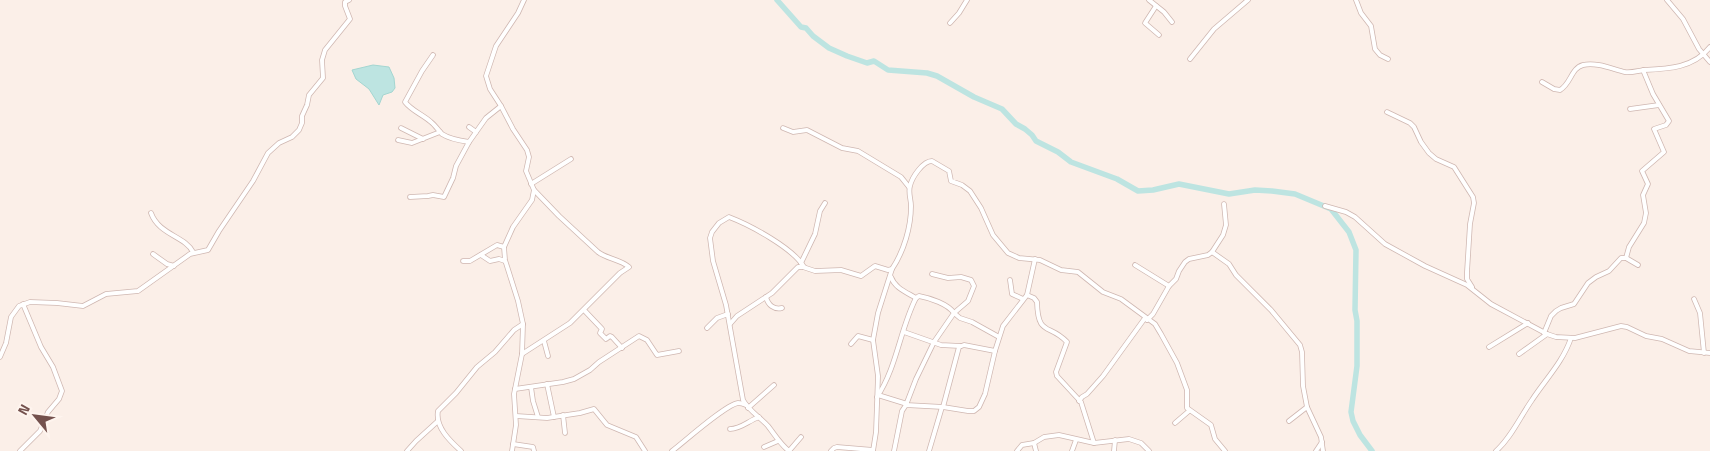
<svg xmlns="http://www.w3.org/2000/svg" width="1710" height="451" viewBox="0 0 1710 451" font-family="'Titillium Web',sans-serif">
<rect width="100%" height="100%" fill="#fbefe8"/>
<!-- water -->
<polygon fill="#bde4e1" stroke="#a4d6d1" points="373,65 389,67 394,78 395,88 392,92 383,95 379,105 369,89 356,79 352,70"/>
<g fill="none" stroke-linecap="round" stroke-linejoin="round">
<!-- river -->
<polyline stroke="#bde4e1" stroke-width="5.5" points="777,0 801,27 806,28 813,36 829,48 847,56 867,63 874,61 888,70 927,73 937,76 974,97 1002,109 1016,124 1025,129 1032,135 1036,141 1058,152 1071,162 1117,179 1138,191 1153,190 1179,184 1229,194 1255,190 1272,191 1295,194 1331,209 1349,232 1356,250 1355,310 1357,321 1357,366 1351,412 1353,421 1360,435 1372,451"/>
<!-- minor casing -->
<g stroke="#cfb7b1" stroke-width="5.5">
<g id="minor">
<polyline points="1149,0 1164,12 1172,22"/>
<polyline points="1356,0 1361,13 1371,26 1375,49 1380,55 1388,59"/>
<polyline points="1667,0 1683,19 1699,49 1710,62"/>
<polyline points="1156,6 1145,23 1159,35"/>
<polyline points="950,23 959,13 967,0"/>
<path d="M433,55l-11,16 -17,31c7,9 17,12 26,20 4,3 7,8 11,12 6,4 20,7 27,8"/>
<polyline points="1190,59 1214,29 1248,0"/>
<path d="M1542,82l12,7 6,1c11,-6 11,-22 23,-25 14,-3 29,4 42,7 6,1 12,-1 19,-2 24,-1 50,-2 66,-23"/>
<polyline points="1630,109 1659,105"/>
<polyline points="1387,112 1410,123 1414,127 1421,142 1429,153 1436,159 1454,167 1473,197 1474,203 1470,224 1467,272 1467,279 1472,287"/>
<polyline points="469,127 476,132"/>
<polyline points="401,128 423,139"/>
<polyline points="783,128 793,132 807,130 842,148 858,151 901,177 909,187"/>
<polyline points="398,140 412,143 440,132"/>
<polyline points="531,184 571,159"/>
<polyline points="410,197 428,196 433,195 444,197 453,178 456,166 469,142 486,118 501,106"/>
<polyline points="1325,206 1346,212 1355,217 1385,244 1425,266 1467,285 1491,304 1547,334 1556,337 1575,338 1621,326 1627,327 1646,336 1662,339 1689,351 1710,353"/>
<path d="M151,213c8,22 34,23 42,39"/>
<polyline points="1212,252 1229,264 1236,275 1271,310 1300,345 1302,352 1303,386 1307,407 1321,437 1323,451"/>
<polyline points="153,254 167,264 174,266"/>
<polyline points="481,255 490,261 499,259 505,261"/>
<polyline points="1626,258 1629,247 1644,223 1646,213 1643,195 1648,184 1642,171 1664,152 1654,129 1666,125 1669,121 1653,94 1643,70"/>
<polyline points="463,261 470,261 497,245 504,247"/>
<polyline points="801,263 815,234 820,211 825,203"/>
<polyline points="1135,265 1169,286"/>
<polyline points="932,274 948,278 961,277 971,280 974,286 968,301 954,313 960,318 972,322 999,337"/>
<path d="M891,277c4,11 15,15 25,21l3,-2c11,2 29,8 35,17l-20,29 -18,37 -10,26"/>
<polyline points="1010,280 1012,294 1023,299"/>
<path d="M1027,295l7,3 3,4c1,35 12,21 30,40l-11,30 1,4 24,26 13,41"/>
<path d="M766,297c2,8 8,13 16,11"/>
<polyline points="1694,299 1700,313 1704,353"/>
<polyline points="584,310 602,329 600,333 606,339 610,336 612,337 622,348"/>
<polyline points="1147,320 1153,314 1169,286 1176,279 1179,271 1185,262 1189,259 1208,255 1212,252 1223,235 1226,225 1224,204"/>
<path d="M730,324l7,-8 35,-23 26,-26h5l12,4 26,-1 20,6 14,-10 13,4 4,-1c12,-18 19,-42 19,-63 0,-7 -3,-13 -1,-20 2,-9 13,-25 22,-25l17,10 2,10 11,4 8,6 11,17 12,27 15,18 11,5 21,2 21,10 17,2 25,20 18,7 34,25 6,10 16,29 10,27v18l24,17 4,14 10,12"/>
<polyline points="707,328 717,318 728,314"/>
<polyline points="904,332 941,345 960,346"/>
<polyline points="1544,333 1551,316 1556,311 1561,308 1574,304 1588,283 1596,277 1609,271 1621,258 1626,258 1638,265"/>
<polyline points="544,341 548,356"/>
<polyline points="851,344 858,336 873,340"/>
<polyline points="1489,347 1528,323"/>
<path d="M522,354l48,-31 50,-50 9,-6c-9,-8 -22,-8 -31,-15l-39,-36 -25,-26"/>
<polyline points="1519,354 1547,334"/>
<polyline points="0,357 6,343 11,317 19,306 30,302 57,303 83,306 106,294 138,291 190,254 208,250 219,231 253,181 268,153 279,143 292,137 299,130 302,123 302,116 307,105 309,95 323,78 322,60 325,50 350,19 345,6 345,2 349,0"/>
<polyline points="547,384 554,417"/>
<polyline points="531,387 533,401 538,417"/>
<polyline points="515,389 563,382 574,379 590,370 599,362 639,336 647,340 657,355 679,351"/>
<polyline points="878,395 907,404"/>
<path d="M877,397c20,-30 23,-68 39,-99"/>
<polyline points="1079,401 1082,397 1087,394 1103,376 1145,318"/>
<polyline points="943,407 959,347 964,345 995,351"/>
<polyline points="748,408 774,385"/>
<polyline points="563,415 565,433"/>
<polyline points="516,416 547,418 580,413 594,409 607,425 636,437 645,451"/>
<polyline points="1289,421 1307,407"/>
<polyline points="1175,423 1189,411"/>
<path d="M730,429c11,0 18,-8 29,-12"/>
<path d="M801,437l-12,14c-9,-7 -14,-16 -21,-25 -8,-9 -19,-15 -25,-26l-17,-95 -13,-44 -3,-23 2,-6 7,-9 10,-6c21,8 64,31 75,50"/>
<polyline points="1034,443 1036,451"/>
<polyline points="513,444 533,447 534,451"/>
<polyline points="764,447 778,441"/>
<polyline points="20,451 40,431 48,412 59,399 62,391 53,367 41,347 23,304"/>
<polyline points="407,451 416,441 438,421"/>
<path d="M461,451c-11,-10 -26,-24 -23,-40l18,-18 21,-26 18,-15 19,-22 9,-6"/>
<polyline points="512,451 516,425 514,394 522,354 523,324 518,301 505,260 504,247 513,227 532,200 534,190 526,171 529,157 527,150 513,129 501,106 490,89 486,76 496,46 518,13 524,0"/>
<path d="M672,451c12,-9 53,-46 66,-48 2,0 6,1 8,2"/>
<polyline points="831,451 834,448 837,447 873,450"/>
<polyline points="873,451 876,432 878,376 873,340 878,313 892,269"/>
<polyline points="894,451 902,411 906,405 943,407 968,411 974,411 979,407 985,394 995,351 1003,326 1027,295 1035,259"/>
<polyline points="929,451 942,407"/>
<polyline points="1017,451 1022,445 1034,443 1044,437 1059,435 1094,443 1129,439 1141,443 1149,451"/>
<polyline points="1072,451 1076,440"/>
<polyline points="1114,451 1115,440"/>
<polyline points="1316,451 1322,442"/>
<path d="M1496,451c15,-13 24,-34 36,-51 13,-20 31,-38 39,-62"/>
</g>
</g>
<!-- minor -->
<use href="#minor" stroke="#fff" stroke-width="4"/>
</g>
<!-- north arrow -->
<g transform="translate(35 416) rotate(299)" stroke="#fef4ee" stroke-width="4" paint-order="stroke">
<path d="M0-4L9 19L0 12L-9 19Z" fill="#74514d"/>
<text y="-8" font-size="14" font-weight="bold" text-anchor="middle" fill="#74514d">N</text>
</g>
</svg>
